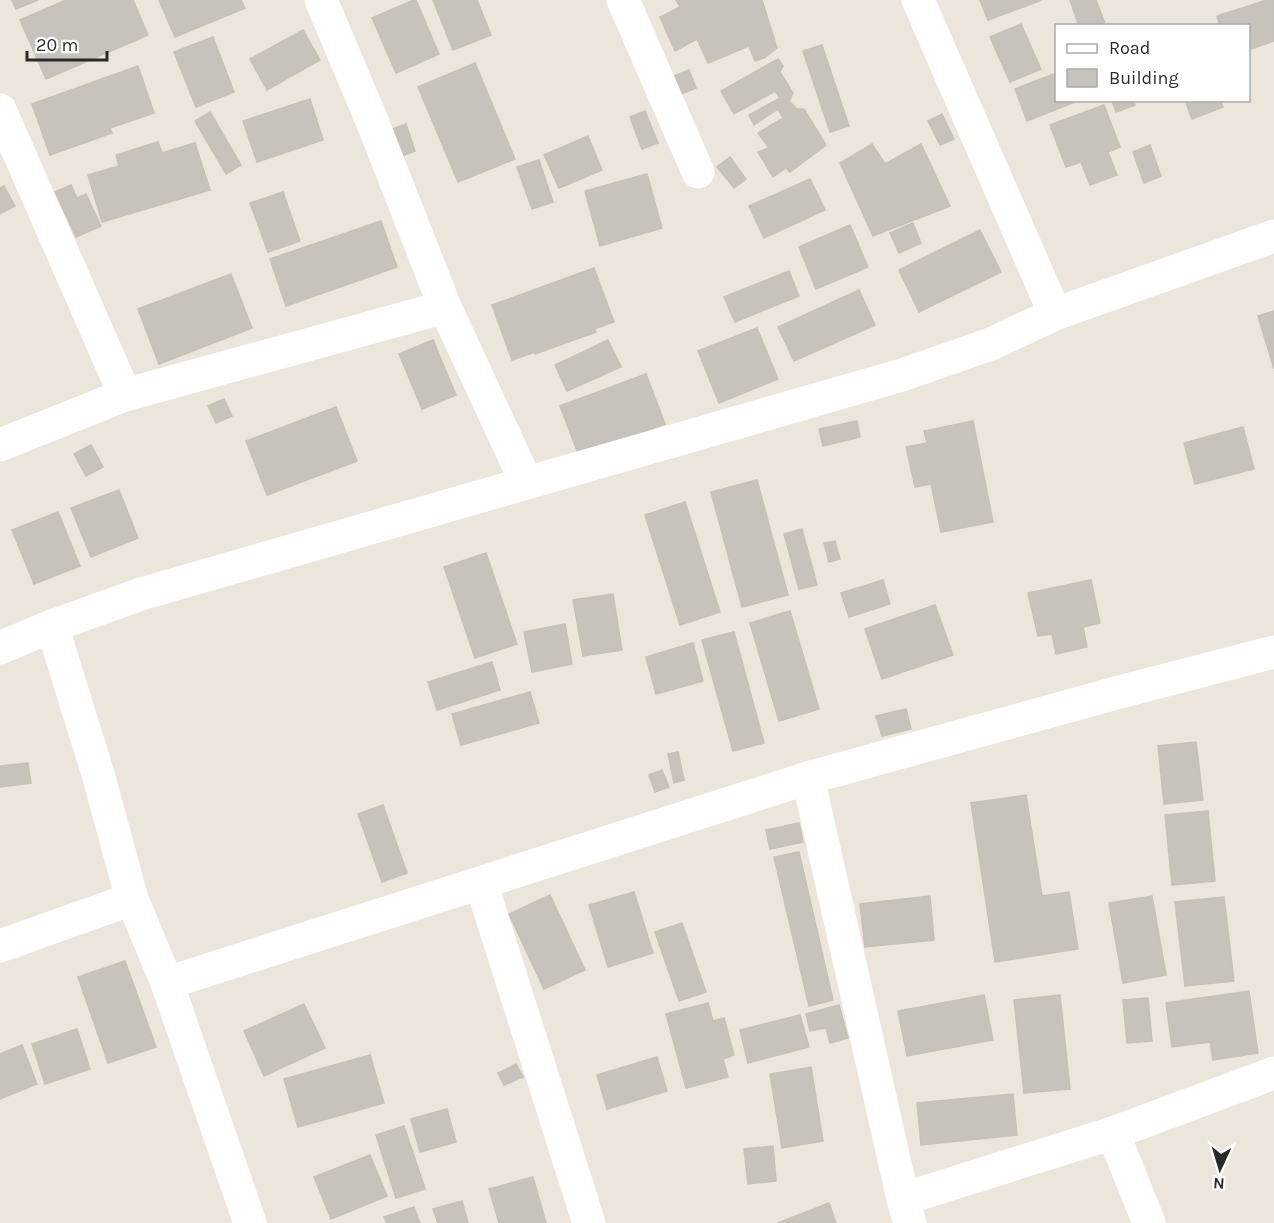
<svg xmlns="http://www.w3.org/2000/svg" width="1274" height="1223" viewBox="0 0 1274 1223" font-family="Karla,sans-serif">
<rect width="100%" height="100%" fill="#ece5db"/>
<!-- building -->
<g fill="#c7c2bb" stroke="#c7c1b5" stroke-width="1.5">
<polygon points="12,0 38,0 16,9"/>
<polygon points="66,0 133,0 148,35 46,79 20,20"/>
<polygon points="159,0 241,0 245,8 175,37"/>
<polygon points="414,0 416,0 439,54 396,73 372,18"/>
<polygon points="433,0 477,0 491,35 453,50"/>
<polygon points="676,0 762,0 777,48 764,58 755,61 749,46 708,63 697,39 675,51 660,17 680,7"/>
<polygon points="980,0 1042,0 988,20"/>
<polygon points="1070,0 1096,0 1106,26 1079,26"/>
<polygon points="1267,0 1274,0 1274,41 1248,50 1248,26 1220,26 1217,16"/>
<polygon points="1021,24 1041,69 1010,82 990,37"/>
<polygon points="303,30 320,60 267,90 250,59"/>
<polygon points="213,37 234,92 196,107 174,52"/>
<polygon points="822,45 849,126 830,132 803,51"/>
<polygon points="778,59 783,66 780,72 793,93 789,101 797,109 804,109 826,145 790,172 786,168 773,177 758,152 769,148 758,133 783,118 778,109 754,125 749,115 780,98 775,91 734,114 721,91"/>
<polygon points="475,63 515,159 458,182 418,87"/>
<polygon points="138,66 154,113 110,128 112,133 50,155 32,104"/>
<polygon points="689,70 696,88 676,96 669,78"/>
<polygon points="1056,73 1056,100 1080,100 1027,121 1015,89"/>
<polygon points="310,99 323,140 257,162 243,121"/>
<polygon points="1112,100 1134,100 1135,105 1116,112"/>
<polygon points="1185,100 1220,100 1223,107 1192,119"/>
<polygon points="1104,105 1120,147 1108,152 1117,175 1090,185 1081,162 1066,167 1050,125"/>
<polygon points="645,111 658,143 642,149 630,117"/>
<polygon points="210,112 241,165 226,174 195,121"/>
<polygon points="942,114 954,139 940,145 928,121"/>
<polygon points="406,124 415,151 399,157 390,130"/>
<polygon points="588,136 602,170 559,188 544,155"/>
<polygon points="158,142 162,153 195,143 210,190 102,222 88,175 119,166 116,155"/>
<polygon points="872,144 885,164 921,144 950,206 873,236 840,163"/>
<polygon points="1150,145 1161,176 1144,183 1133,152"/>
<polygon points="730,157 746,179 734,188 717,167"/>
<polygon points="539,160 553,202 532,209 517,167"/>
<polygon points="647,174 662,228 600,246 585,191"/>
<polygon points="810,179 825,210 764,238 749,206"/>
<polygon points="71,185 77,198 86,194 101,226 76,237 55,192"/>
<polygon points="4,186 15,206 0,214 0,188"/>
<polygon points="283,192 300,241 268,252 250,203"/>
<polygon points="381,221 397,267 286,306 270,259"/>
<polygon points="913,223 921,243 899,253 890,233"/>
<polygon points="850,225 868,267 816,289 799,247"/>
<polygon points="980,230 1001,272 919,312 899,270"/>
<polygon points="594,268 614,322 594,329 596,332 535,354 535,352 512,360 492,305"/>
<polygon points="789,271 799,296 735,322 724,297"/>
<polygon points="231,274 252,328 159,364 138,309"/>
<polygon points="859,290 875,325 794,361 778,327"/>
<polygon points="1274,311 1274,369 1258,316"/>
<polygon points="757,328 778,379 719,403 698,351"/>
<polygon points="433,340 456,395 422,409 399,354"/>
<polygon points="608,340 621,367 567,391 555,365"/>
<polygon points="646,374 665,424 579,456 560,406"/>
<polygon points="224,399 232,416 216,423 208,406"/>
<polygon points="336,407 357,461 267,495 246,441"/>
<polygon points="857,421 860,437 823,446 819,429"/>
<polygon points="973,421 993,522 941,532 931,484 915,487 906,447 927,443 924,431"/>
<polygon points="1243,427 1254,469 1195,484 1184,443"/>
<polygon points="91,445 103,467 86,476 74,454"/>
<polygon points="757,480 788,595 742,607 711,492"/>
<polygon points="119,490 138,538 91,557 71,508"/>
<polygon points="685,502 720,612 680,625 645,515"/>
<polygon points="58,512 80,566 34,584 12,530"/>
<polygon points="802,529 817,585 799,589 784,534"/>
<polygon points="835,541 840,559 829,562 824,543"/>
<polygon points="486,553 517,644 475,658 444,567"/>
<polygon points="883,580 890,604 849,617 841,593"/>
<polygon points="1091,580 1100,623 1083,627 1087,647 1056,654 1052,634 1038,636 1028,593"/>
<polygon points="613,594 622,650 583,656 573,600"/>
<polygon points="935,605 953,655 882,679 865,629"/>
<polygon points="790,611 819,709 779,721 750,623"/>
<polygon points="565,624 572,664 532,672 524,632"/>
<polygon points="734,632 764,743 733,751 702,640"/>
<polygon points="693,643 703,681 656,694 646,657"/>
<polygon points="492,662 500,690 437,710 428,682"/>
<polygon points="530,692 539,723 461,745 452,714"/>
<polygon points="906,709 911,729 882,736 876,716"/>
<polygon points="1196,742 1203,800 1164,804 1158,746"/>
<polygon points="678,752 684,780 674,783 668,754"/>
<polygon points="28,763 31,783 0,787 0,766"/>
<polygon points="662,770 669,787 655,792 649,775"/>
<polygon points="1026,795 1042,896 1069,892 1078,949 995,962 971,803"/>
<polygon points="383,805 407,873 382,882 358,814"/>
<polygon points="1208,811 1215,881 1172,885 1165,815"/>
<polygon points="799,823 803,842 770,849 766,830"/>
<polygon points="799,852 833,1000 809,1006 774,857"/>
<polygon points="634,892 653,953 608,967 589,905"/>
<polygon points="550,895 585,970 544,989 509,914"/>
<polygon points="930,896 934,940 865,947 860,904"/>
<polygon points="1152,896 1166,975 1123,983 1109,903"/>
<polygon points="1224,897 1234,981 1185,986 1175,902"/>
<polygon points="682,923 706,992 679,1001 655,932"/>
<polygon points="125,961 156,1047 108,1063 78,977"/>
<polygon points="1249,991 1258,1053 1213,1060 1210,1042 1172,1047 1166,1003"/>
<polygon points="984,995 993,1040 907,1056 898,1011"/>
<polygon points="1060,995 1070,1089 1024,1093 1014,1000"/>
<polygon points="1148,998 1152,1041 1127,1043 1123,1000"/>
<polygon points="708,1003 713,1021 724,1018 734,1055 723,1059 728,1077 686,1088 666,1014"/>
<polygon points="304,1004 325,1048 264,1076 244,1031"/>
<polygon points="839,1005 848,1038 830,1043 826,1028 810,1031 806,1014"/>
<polygon points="800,1015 809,1047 748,1063 740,1030"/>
<polygon points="77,1029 90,1069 45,1084 32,1044"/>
<polygon points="22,1045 37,1084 0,1099 0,1054"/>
<polygon points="370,1055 384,1103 298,1127 284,1079"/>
<polygon points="657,1057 667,1091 607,1109 597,1075"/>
<polygon points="516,1064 523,1077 504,1085 498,1073"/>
<polygon points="811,1067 823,1141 782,1148 770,1074"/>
<polygon points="1013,1094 1017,1135 921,1145 917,1103"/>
<polygon points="447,1109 456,1142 420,1152 411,1119"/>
<polygon points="404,1126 425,1189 396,1198 376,1135"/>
<polygon points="773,1146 776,1181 748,1184 744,1149"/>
<polygon points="370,1155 387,1196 331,1219 314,1177"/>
<polygon points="533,1177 546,1223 499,1223 489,1189"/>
<polygon points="462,1201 468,1223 438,1223 433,1209"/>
<polygon points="829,1203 836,1223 778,1223"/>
<polygon points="414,1207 420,1223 387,1223 384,1217"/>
</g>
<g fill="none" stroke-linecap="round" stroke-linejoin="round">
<!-- minor -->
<g stroke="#fff" stroke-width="33">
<polyline points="321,0 372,121 445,307 526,482"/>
<polyline points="623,0 698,172"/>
<polyline points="918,0 1055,314"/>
<polyline points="0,110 125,395"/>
<polyline points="0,445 125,395 445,307"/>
<polyline points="52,626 98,774 132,899 167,983 250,1223"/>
<polyline points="0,648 52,626 141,594 902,375 991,344 1055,314 1274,236"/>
<polyline points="808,778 903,1199 910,1223"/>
<polyline points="481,883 589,1223"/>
<polyline points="0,946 132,899"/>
<polyline points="167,983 808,778 1116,693 1274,652"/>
<polyline points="1113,1133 1149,1223"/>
<polyline points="903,1199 1113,1133 1274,1073"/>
</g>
</g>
<!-- legend -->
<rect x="1055" y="24" width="195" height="78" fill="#ffffff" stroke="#aaaaaa" stroke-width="1.5"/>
<rect x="1067" y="44" width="30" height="9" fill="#ffffff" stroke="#aaaaaa" stroke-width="1.5"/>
<text x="1109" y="54" font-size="18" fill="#2a2a2a">Road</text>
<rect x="1067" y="69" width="30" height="18" fill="#c7c2bb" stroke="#aaaaaa" stroke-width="1.5"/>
<text x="1109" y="84" font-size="18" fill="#2a2a2a">Building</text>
<!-- north arrow -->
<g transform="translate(1220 1169) rotate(184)" stroke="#ffffff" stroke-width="4.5" paint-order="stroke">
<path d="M0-4.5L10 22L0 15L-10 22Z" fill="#2a2a2a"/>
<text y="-9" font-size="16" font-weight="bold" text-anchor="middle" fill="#2a2a2a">N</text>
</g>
<!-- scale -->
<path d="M27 51v9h80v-9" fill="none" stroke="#2a2a2a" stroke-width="3"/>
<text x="36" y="51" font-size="18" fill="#2a2a2a" stroke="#ffffff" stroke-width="4.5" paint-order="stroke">20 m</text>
</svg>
